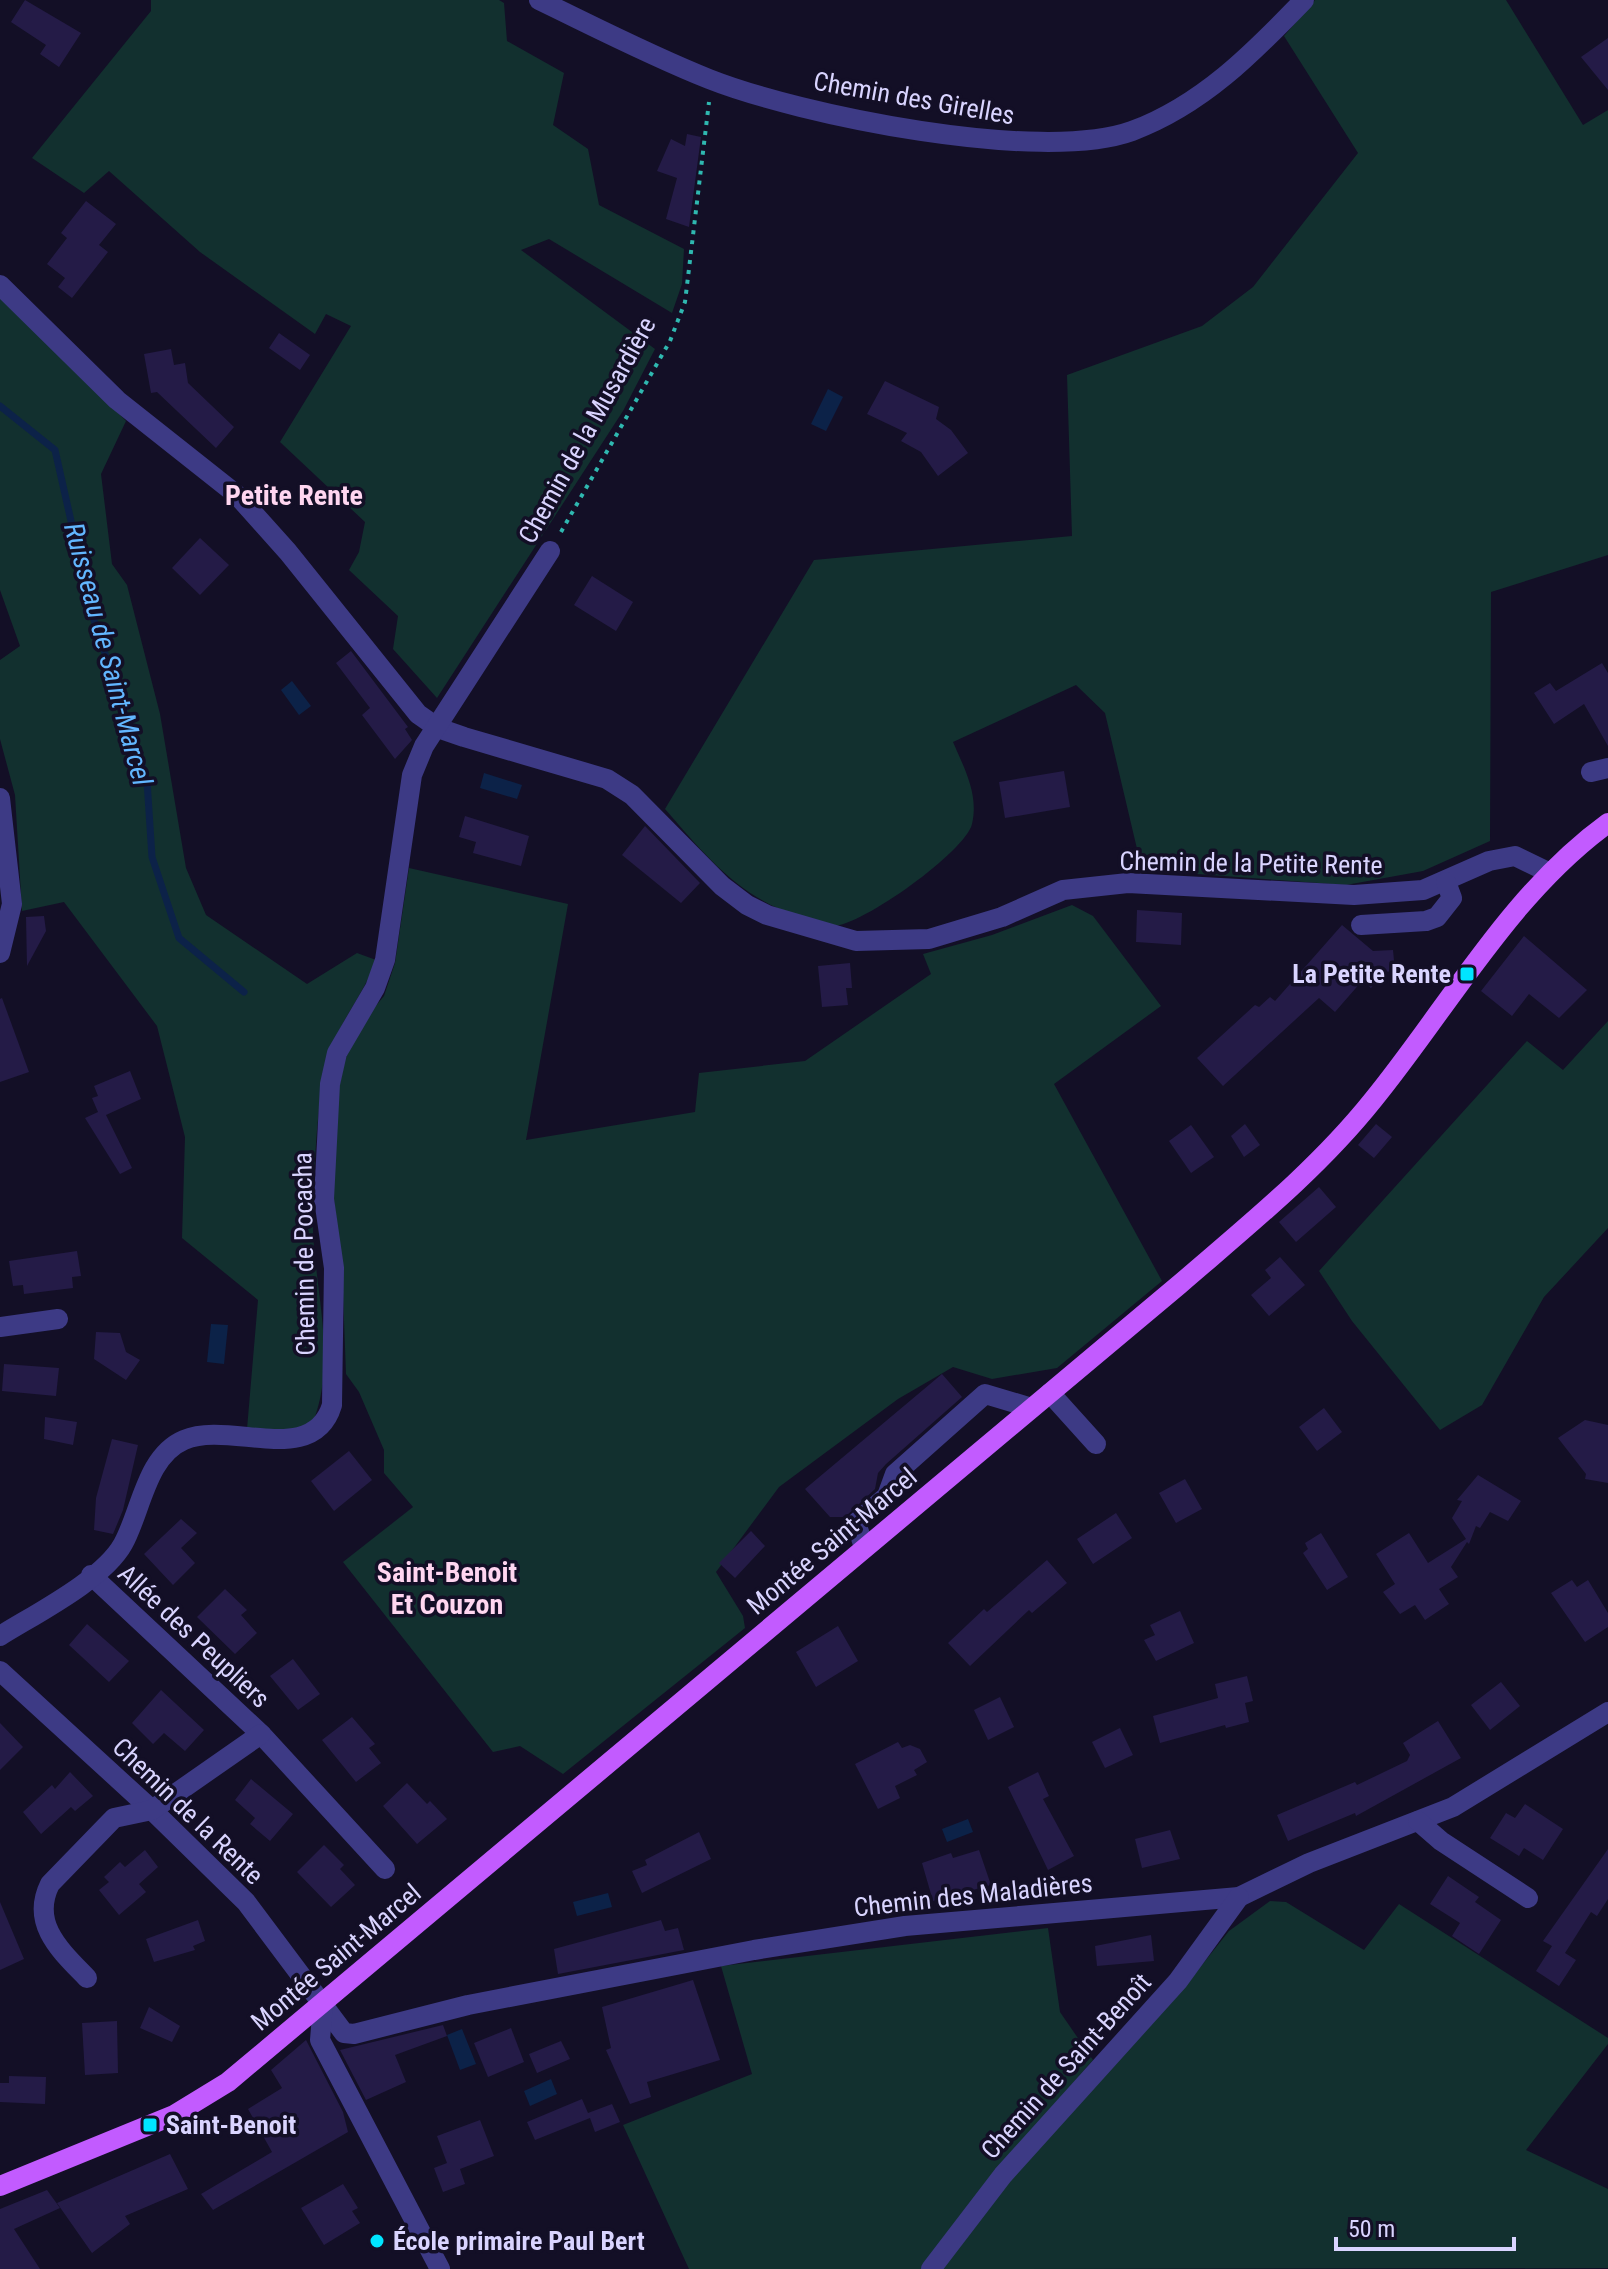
<svg xmlns="http://www.w3.org/2000/svg" width="1608" height="2269" viewBox="0 0 1608 2269" font-family="'Roboto Condensed',sans-serif">
<rect width="100%" height="100%" fill="#130f26"/>
<!-- green -->
<g fill="#12302f">
<polygon points="151,0 499,0 504,3 507,41 564,73 553,125 588,149 599,205 684,249 682,284 672,313 549,239 521,250 655,349 623,411 437,698 393,649 398,616 349,570 359,552 365,522 280,442 351,326 326,314 315,334 200,252 109,171 84,193 32,158 151,11"/>
<path d="M1315,0h191l77,125 25,-15v445l-117,37 -1,249 -67,30 -77,14 -204,-15 -37,-157 -29,-28 -123,57c11,26 26,52 19,82 -6,27 -111,103 -140,102 -10,-1 -21,-6 -30,-9 -62,-18 -96,-61 -137,-108l149,-249 258,-24 -5,-161 135,-49 51,-39 105,-134 -74,-117z"/>
<path d="M0,293l126,128 -25,53 11,90 15,21 33,129 26,154 20,47 101,69 50,-31 19,7c-11,31 -29,52 -42,81 -17,38 -19,120 -21,163 -4,71 27,150 0,218l-15,7h-51l11,-129 -76,-62 3,-101 -28,-111 -93,-124 -42,9 -7,-116 -15,-56v-79l20,-14 -20,-56z"/>
<polygon points="409,868 568,904 526,1140 695,1112 699,1073 805,1061 931,974 923,954 992,935 1072,905 1093,916 1161,1006 1054,1084 1162,1281 1057,1368 992,1379 953,1367 898,1399 779,1487 716,1572 743,1616 745,1628 563,1774 520,1746 493,1752 343,1562 413,1507 384,1473 384,1450 359,1392 346,1374 342,1266 331,1175 338,1092 345,1060 359,1026 384,996 395,963"/>
<polygon points="1608,1021 1608,1228 1544,1297 1482,1405 1440,1430 1352,1321 1319,1271 1527,1041 1563,1070"/>
<polygon points="1270,1901 1286,1902 1364,1950 1399,1904 1608,2038 1608,2044 1526,2150 1608,2189 1608,2268 937,2269 1010,2178 1174,2000 1229,1931"/>
<polygon points="1048,1928 1060,2012 1093,2060 994,2173 921,2269 689,2269 623,2125 752,2074 721,1966"/>
</g>
<!-- water -->
<g fill="#0c2248">
<polygon points="828,389 843,397 826,431 811,424"/>
<polygon points="292,681 311,706 299,715 281,690"/>
<polygon points="484,773 522,785 517,799 480,788"/>
<polygon points="211,1324 228,1325 224,1364 207,1362"/>
<polygon points="968,1819 973,1832 947,1842 942,1829"/>
<polygon points="608,1893 612,1907 577,1916 573,1902"/>
<polygon points="462,2029 476,2064 460,2070 447,2035"/>
<polygon points="551,2079 557,2094 530,2106 524,2091"/>
</g>
<g fill="none" stroke-linecap="round" stroke-linejoin="round">
<!-- stream -->
<polyline stroke="#0c2248" stroke-width="7" points="0,406 55,450 92,614 147,781 152,857 179,938 244,992"/>
</g>
<!-- building -->
<g fill="#241b47">
<polygon points="25,0 81,33 59,67 40,54 46,45 11,22"/>
<polygon points="1608,38 1608,90 1581,57"/>
<polygon points="687,134 701,137 689,227 666,219 677,178 657,171 671,139 685,146"/>
<polygon points="86,201 116,224 99,245 108,252 72,298 58,287 65,278 47,264 67,238 61,233"/>
<polygon points="279,333 310,355 300,370 269,348"/>
<polygon points="171,349 174,365 185,363 188,383 234,427 216,448 157,392 151,393 144,354"/>
<polygon points="885,381 939,407 936,419 951,430 968,453 938,476 921,452 901,441 907,433 867,414"/>
<polygon points="200,538 229,565 200,595 172,568"/>
<polygon points="592,576 633,602 616,631 574,605"/>
<polygon points="351,651 408,727 405,729 412,740 395,759 362,715 370,708 336,663"/>
<polygon points="1602,663 1608,673 1608,746 1584,704 1554,724 1534,693 1550,683 1556,691"/>
<polygon points="1064,771 1070,807 1005,818 999,782"/>
<polygon points="465,816 529,836 521,866 473,853 476,842 459,837"/>
<polygon points="645,826 700,883 681,903 622,855"/>
<polygon points="1137,910 1182,913 1181,945 1136,942"/>
<polygon points="44,916 46,931 27,966 26,917"/>
<polygon points="1342,925 1373,951 1393,950 1395,971 1384,972 1371,988 1362,981 1335,1012 1319,998 1223,1086 1197,1058 1255,1005 1259,1007 1270,997 1275,1001"/>
<polygon points="1524,936 1587,990 1559,1018 1529,994 1512,1016 1481,991"/>
<polygon points="850,963 852,988 846,988 848,1005 822,1007 818,966"/>
<polygon points="2,998 29,1072 0,1082 0,999"/>
<polygon points="130,1071 141,1099 106,1115 132,1168 120,1174 85,1118 98,1112 92,1098 98,1096 94,1086"/>
<polygon points="1245,1124 1260,1145 1244,1157 1231,1136"/>
<polygon points="1376,1124 1392,1137 1374,1158 1358,1145"/>
<polygon points="1191,1125 1214,1157 1191,1173 1169,1141"/>
<polygon points="1319,1187 1336,1207 1296,1242 1279,1222"/>
<polygon points="77,1251 81,1276 72,1277 73,1288 24,1294 23,1285 13,1286 9,1261"/>
<polygon points="1280,1257 1305,1285 1269,1316 1251,1295 1271,1278 1265,1270"/>
<polygon points="96,1332 120,1333 126,1352 140,1360 126,1380 94,1359"/>
<polygon points="4,1364 59,1368 56,1396 2,1391"/>
<polygon points="942,1374 962,1397 886,1464 878,1473 875,1489 845,1517 830,1517 805,1489"/>
<polygon points="1324,1408 1342,1432 1317,1451 1299,1427"/>
<polygon points="45,1417 77,1422 73,1445 44,1439"/>
<polygon points="1585,1420 1608,1425 1608,1483 1585,1479 1586,1474 1558,1438"/>
<polygon points="112,1439 138,1445 123,1510 113,1534 94,1530 96,1498"/>
<polygon points="349,1451 372,1480 334,1511 311,1481"/>
<polygon points="1478,1475 1521,1501 1508,1521 1490,1512 1480,1528 1476,1526 1469,1544 1467,1542 1451,1567 1458,1577 1439,1589 1449,1604 1425,1620 1415,1605 1400,1614 1383,1592 1395,1584 1376,1554 1409,1533 1428,1563 1466,1539 1452,1518 1462,1501 1457,1500"/>
<polygon points="1185,1479 1202,1509 1176,1523 1159,1493"/>
<polygon points="1116,1513 1132,1538 1093,1564 1077,1539"/>
<polygon points="181,1519 197,1533 181,1548 195,1563 173,1585 144,1554"/>
<polygon points="751,1531 765,1546 735,1578 719,1563"/>
<polygon points="1321,1533 1348,1577 1327,1590 1303,1553 1308,1549 1305,1543"/>
<polygon points="1047,1560 1067,1583 1032,1613 1029,1610 970,1666 948,1643 984,1609 987,1612"/>
<polygon points="1572,1580 1577,1587 1588,1580 1608,1613 1608,1627 1585,1642 1551,1593"/>
<polygon points="225,1589 247,1610 241,1615 257,1633 235,1654 197,1617"/>
<polygon points="1180,1611 1194,1643 1156,1661 1144,1640 1155,1635 1150,1625"/>
<polygon points="87,1624 129,1661 109,1682 69,1645"/>
<polygon points="838,1626 858,1661 816,1687 796,1652"/>
<polygon points="293,1659 320,1694 298,1710 270,1676"/>
<polygon points="1247,1676 1253,1701 1245,1703 1249,1722 1226,1728 1225,1725 1160,1743 1153,1716 1218,1698 1215,1684"/>
<polygon points="1501,1682 1520,1706 1490,1730 1471,1705"/>
<polygon points="161,1690 204,1730 185,1751 164,1733 153,1744 132,1723"/>
<polygon points="1000,1697 1014,1727 988,1740 974,1710"/>
<polygon points="352,1717 375,1744 369,1748 381,1763 356,1782 322,1740"/>
<polygon points="1438,1721 1461,1758 1356,1816 1355,1813 1288,1841 1277,1815 1355,1782 1357,1785 1407,1761 1410,1755 1403,1743"/>
<polygon points="0,1723 23,1747 0,1770"/>
<polygon points="1120,1728 1133,1755 1105,1768 1092,1742"/>
<polygon points="898,1742 902,1748 910,1745 920,1749 927,1762 914,1770 917,1775 895,1786 900,1798 878,1809 855,1764"/>
<polygon points="70,1772 93,1796 75,1811 71,1807 41,1834 23,1812 52,1785 55,1789"/>
<polygon points="1038,1772 1049,1796 1043,1799 1074,1856 1048,1870 1008,1787"/>
<polygon points="251,1779 293,1814 270,1841 250,1824 255,1818 235,1800"/>
<polygon points="407,1783 427,1804 430,1801 447,1819 417,1844 383,1806"/>
<polygon points="1525,1804 1563,1829 1543,1860 1524,1848 1519,1856 1490,1838 1506,1813 1515,1818"/>
<polygon points="1170,1830 1180,1859 1142,1868 1135,1839"/>
<polygon points="699,1832 711,1859 642,1893 632,1871 647,1865 645,1860"/>
<polygon points="324,1845 344,1865 340,1869 355,1885 331,1907 297,1872"/>
<polygon points="1608,1849 1608,1899 1597,1916 1591,1912 1565,1953 1576,1960 1559,1986 1536,1971 1552,1946 1543,1941"/>
<polygon points="145,1850 158,1867 139,1884 146,1892 119,1915 99,1890 109,1882 104,1877 120,1862 125,1867"/>
<polygon points="979,1850 991,1885 933,1901 922,1863 951,1853 953,1858"/>
<polygon points="1448,1876 1479,1897 1475,1902 1501,1920 1479,1954 1452,1936 1460,1923 1430,1904"/>
<polygon points="0,1902 24,1959 0,1970"/>
<polygon points="198,1920 205,1941 193,1946 195,1950 154,1962 146,1939"/>
<polygon points="661,1920 665,1931 678,1928 684,1950 558,1974 554,1949"/>
<polygon points="1151,1935 1154,1961 1097,1966 1095,1946"/>
<polygon points="693,1980 720,2060 647,2082 651,2097 630,2104 606,2050 611,2048 602,2007"/>
<polygon points="149,2007 180,2026 172,2042 140,2028"/>
<polygon points="117,2021 118,2073 85,2075 82,2023"/>
<polygon points="443,2025 447,2036 395,2055 406,2082 366,2100 340,2050"/>
<polygon points="511,2028 524,2062 488,2077 474,2043"/>
<polygon points="306,2040 343,2112 348,2132 213,2210 201,2194 272,2152 248,2109 282,2088 271,2070"/>
<polygon points="561,2041 570,2059 537,2073 529,2054"/>
<polygon points="9,2076 46,2077 45,2104 0,2102 0,2083 9,2083"/>
<polygon points="582,2099 588,2113 612,2104 620,2122 595,2132 590,2118 535,2140 527,2122"/>
<polygon points="480,2120 494,2156 460,2169 465,2184 443,2192 434,2168 447,2163 437,2136"/>
<polygon points="170,2154 188,2189 125,2216 130,2224 92,2253 57,2203"/>
<polygon points="343,2184 358,2208 352,2211 360,2223 324,2245 301,2208"/>
<polygon points="47,2190 60,2208 14,2229 40,2269 0,2269 0,2209"/>
</g>
<g fill="none" stroke-linecap="round" stroke-linejoin="round">
<!-- path -->
<polyline stroke="#2fb8b0" stroke-width="4" stroke-dasharray="4 6" stroke-linecap="butt" points="561,532 670,341 685,302 709,102"/>
<!-- minor -->
<g stroke="#3d3a85" stroke-width="20">
<path d="M539,0c56,27 112,56 170,79 91,36 332,85 423,52 70,-26 121,-78 172,-131"/>
<polyline points="0,285 117,400 237,495 288,552 418,714 438,728 464,737 607,779 632,795 722,886 747,905 767,915 856,941 929,939 1002,917 1063,890 1128,883 1354,895 1423,890 1489,861 1515,856 1550,873"/>
<polyline points="1591,772 1608,768"/>
<polyline points="0,798 12,904 0,953"/>
<polyline points="1361,925 1426,921 1437,917 1452,898 1446,882"/>
<polyline points="0,1327 58,1319"/>
<polyline points="1050,1393 1096,1444"/>
<polyline points="864,1547 856,1523 887,1496 895,1474 985,1394 1032,1408"/>
<polyline points="91,1575 261,1734 385,1869"/>
<path d="M0,1636c35,-22 103,-56 123,-92 18,-32 23,-88 61,-104 46,-20 129,28 148,-35l2,-137 -10,-69 6,-115 7,-31 38,-65 10,-28 27,-185 12,-29 126,-195"/>
<polyline points="0,1671 152,1810 246,1902 344,2033 354,2034 468,2005 754,1950 905,1926 1239,1897 1309,1863 1453,1807 1608,1712"/>
<polyline points="1418,1821 1441,1841 1528,1898"/>
<path d="M87,1978c-26,-27 -57,-54 -37,-94l64,-66 38,-8 109,-76"/>
<polyline points="323,2004 320,2040 440,2269"/>
<polyline points="931,2269 1003,2175 1178,1981 1239,1897"/>
</g>
<!-- major -->
<path stroke="#c25bff" stroke-width="20" d="M0,2186l174,-71 54,-33 952,-798c67,-58 137,-114 193,-184 75,-92 137,-206 235,-277"/>
</g>
<!-- markers -->
<g fill="#00e5ff" stroke="#130f26" stroke-width="3">
<rect x="1459" y="966" width="16" height="16" rx="4"/>
<rect x="142" y="2117" width="16" height="16" rx="4"/>
<circle cx="377" cy="2241" r="8"/>
</g>
<g text-anchor="middle" dominant-baseline="central" stroke-width="7" stroke-linejoin="round" paint-order="stroke">
<!-- street labels -->
<g font-size="26" fill="#d9d4ff" stroke="#130f26">
<text transform="translate(914 98) rotate(10)">Chemin des Girelles</text>
<text transform="translate(587 430) rotate(-61)">Chemin de la Musardière</text>
<text transform="translate(1251 863) rotate(1)">Chemin de la Petite Rente</text>
<text transform="translate(304 1254) rotate(-91)">Chemin de Pocacha</text>
<text transform="translate(832 1541) rotate(-40)">Montée Saint-Marcel</text>
<text transform="translate(194 1636) rotate(43)">Allée des Peupliers</text>
<text transform="translate(188 1811) rotate(44)">Chemin de la Rente</text>
<text transform="translate(973 1895) rotate(-6)">Chemin des Maladières</text>
<text transform="translate(336 1957) rotate(-40)">Montée Saint-Marcel</text>
<text transform="translate(1066 2066) rotate(-48)">Chemin de Saint-Benoît</text>
</g>
<!-- poi labels -->
<g font-size="26" font-weight="bold" fill="#d9d4ff" stroke="#130f26" text-anchor="start">
<text x="1451" y="974" text-anchor="end">La Petite Rente</text>
<text x="166" y="2125">Saint-Benoit</text>
<text x="393" y="2241">École primaire Paul Bert</text>
</g>
<!-- neighbourhood labels -->
<g font-size="28" font-weight="bold" fill="#ffd6f0" stroke="#130f26">
<text x="294" y="495">Petite Rente</text>
<text x="447" y="1572">Saint-Benoit<tspan x="447" dy="32">Et Couzon</tspan></text>
</g>
<!-- water labels -->
<g font-size="28" font-style="italic" fill="#62b6ff" stroke="#130f26">
<text transform="translate(108 654) rotate(75)">Ruisseau de Saint-Marcel</text>
</g>
</g>
<!-- scale -->
<path d="M1336 2237v12h178v-12" fill="none" stroke="#d9d4ff" stroke-width="4"/>
<text x="1348" y="2237" font-size="24" fill="#d9d4ff" stroke="#130f26" stroke-width="6" paint-order="stroke">50 m</text>
</svg>
